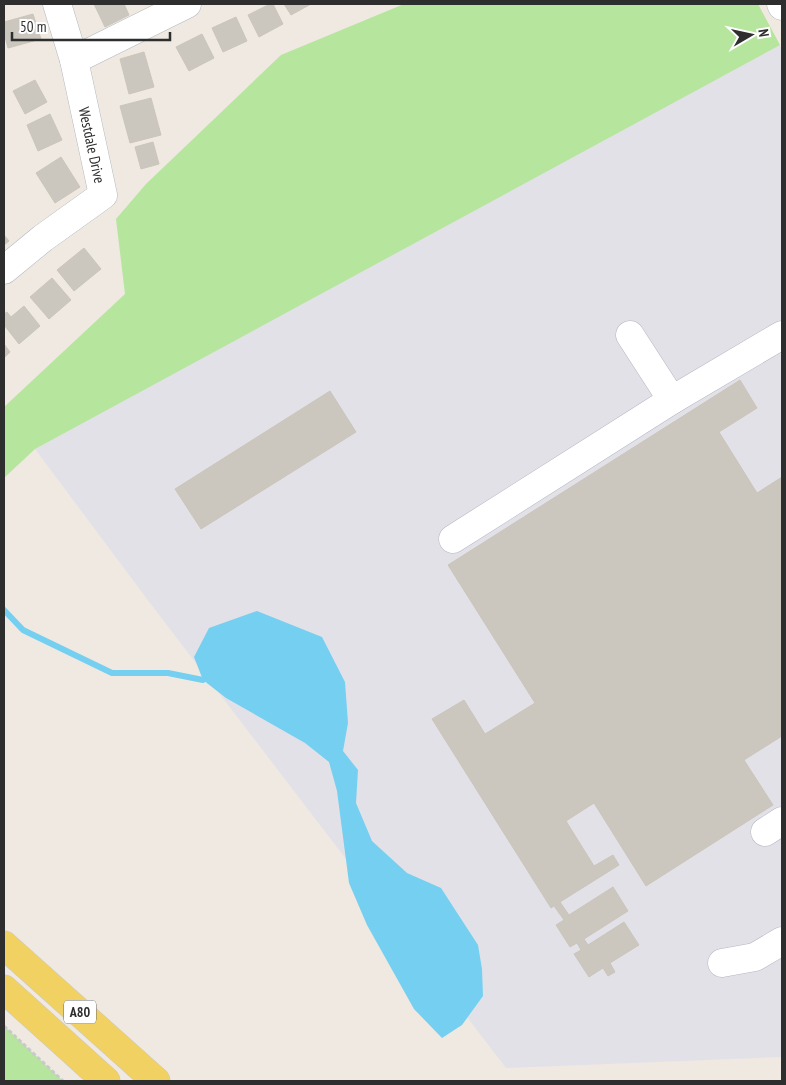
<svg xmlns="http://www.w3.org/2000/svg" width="786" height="1085" viewBox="0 0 786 1085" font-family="'PT Sans Narrow',sans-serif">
<rect width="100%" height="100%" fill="#efe9e1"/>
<!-- industrial -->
<polygon fill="#e3e1e8" points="774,34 782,50 782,1057 506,1068 147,599 35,449"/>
<!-- green -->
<g fill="#b6e59e">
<polygon points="404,4 758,4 780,45 35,449 4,478 4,407 125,294 116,219 146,184 281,55"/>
<polygon points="4,1026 63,1081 4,1081"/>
</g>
<!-- water -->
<polygon fill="#75cff0" points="257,611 322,637 345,682 348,723 343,751 358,770 356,803 372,841 407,873 441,888 478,945 482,969 483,996 462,1025 442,1038 414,1009 367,925 349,883 337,791 329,762 305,743 226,698 203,680 194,657 209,628"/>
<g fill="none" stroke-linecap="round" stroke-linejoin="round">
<!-- stream -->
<polyline stroke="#75cff0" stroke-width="6" points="4,610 23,630 112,673 168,673 203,680"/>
</g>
<!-- building -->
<g fill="#cbc7bf" stroke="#cbc5ba">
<polygon points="94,4 124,4 129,15 105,27"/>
<polygon points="270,4 273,4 283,24 259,37 248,15"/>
<polygon points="284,4 311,4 291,15"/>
<polygon points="33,14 41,39 8,48 4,33 4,22"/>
<polygon points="236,17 247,41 223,52 212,28"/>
<polygon points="202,34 214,58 189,71 176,47"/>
<polygon points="144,52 154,87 129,94 120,59"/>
<polygon points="35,80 47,102 25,114 13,91"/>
<polygon points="151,98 161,135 130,143 120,106"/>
<polygon points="50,114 62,140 38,151 27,125"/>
<polygon points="153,142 159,164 141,169 135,147"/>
<polygon points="61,157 80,187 55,203 36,173"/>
<polygon points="4,235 9,241 4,245"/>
<polygon points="84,248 101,269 74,291 57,270"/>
<polygon points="52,278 71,300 49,319 30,297"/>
<polygon points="24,306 40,326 19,344 4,325 4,314 7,312 11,317"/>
<polygon points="4,344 10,352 4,358"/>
<polygon points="740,380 757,408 719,432 757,493 782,477 782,736 744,760 773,805 646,886 594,803 566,821 594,866 613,855 619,865 560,902 569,915 613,887 628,911 584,939 588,945 624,922 639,945 610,963 615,972 608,976 603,968 589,977 574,954 581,950 577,943 570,947 556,925 564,920 554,906 551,908 432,719 464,700 485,734 535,703 448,565"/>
<polygon points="330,391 356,432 201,529 175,489"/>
</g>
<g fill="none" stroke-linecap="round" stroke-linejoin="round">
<!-- minor casing -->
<g stroke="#b4b7c1" stroke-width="29">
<g id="minor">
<polyline points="781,4 782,6"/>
<polyline points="74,60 187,4"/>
<polyline points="4,270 43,238 103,195 74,60 57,4"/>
<polyline points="630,335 672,400"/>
<polyline points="453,539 672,400 782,335"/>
<polyline points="765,832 782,821"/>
<polyline points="722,963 755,957 782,941"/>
</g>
</g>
<!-- major casing -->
<g stroke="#c9c9c9" stroke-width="29">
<g id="major">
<polyline points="4,945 156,1081"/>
<polyline points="4,989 106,1081"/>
</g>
</g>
<!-- path -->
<polyline stroke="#c9c9c9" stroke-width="3" stroke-dasharray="4 2.5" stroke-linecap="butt" points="4,1026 63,1081"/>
<!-- minor -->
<use href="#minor" stroke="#fff" stroke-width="28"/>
<!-- major -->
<use href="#major" stroke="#f2d163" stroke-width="28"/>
</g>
<g text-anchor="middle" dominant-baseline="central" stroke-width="4" stroke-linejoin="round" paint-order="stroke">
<!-- shield labels -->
<rect fill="#fff" stroke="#6d6d6d" stroke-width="1" x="64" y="1000.5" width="32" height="23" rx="4"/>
<g font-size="14" font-weight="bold" fill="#2e2e2e">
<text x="80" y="1012">A80</text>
</g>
<!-- street labels -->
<g font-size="15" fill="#2e2e2e" stroke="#fff">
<text transform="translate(92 145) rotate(78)">Westdale Drive</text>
</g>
</g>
<!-- border -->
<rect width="786" height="1085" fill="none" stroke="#2e2e2e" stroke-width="10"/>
<!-- north arrow -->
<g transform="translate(751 35) rotate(81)" stroke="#ffffff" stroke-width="4" paint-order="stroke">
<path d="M0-4L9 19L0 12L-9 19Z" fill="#2e2e2e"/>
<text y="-8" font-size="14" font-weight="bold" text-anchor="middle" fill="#2e2e2e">N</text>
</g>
<!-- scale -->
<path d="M12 32v8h158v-8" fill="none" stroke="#2e2e2e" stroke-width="2.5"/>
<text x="20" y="32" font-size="15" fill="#2e2e2e" stroke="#ffffff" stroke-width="4" paint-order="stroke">50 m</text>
</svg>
